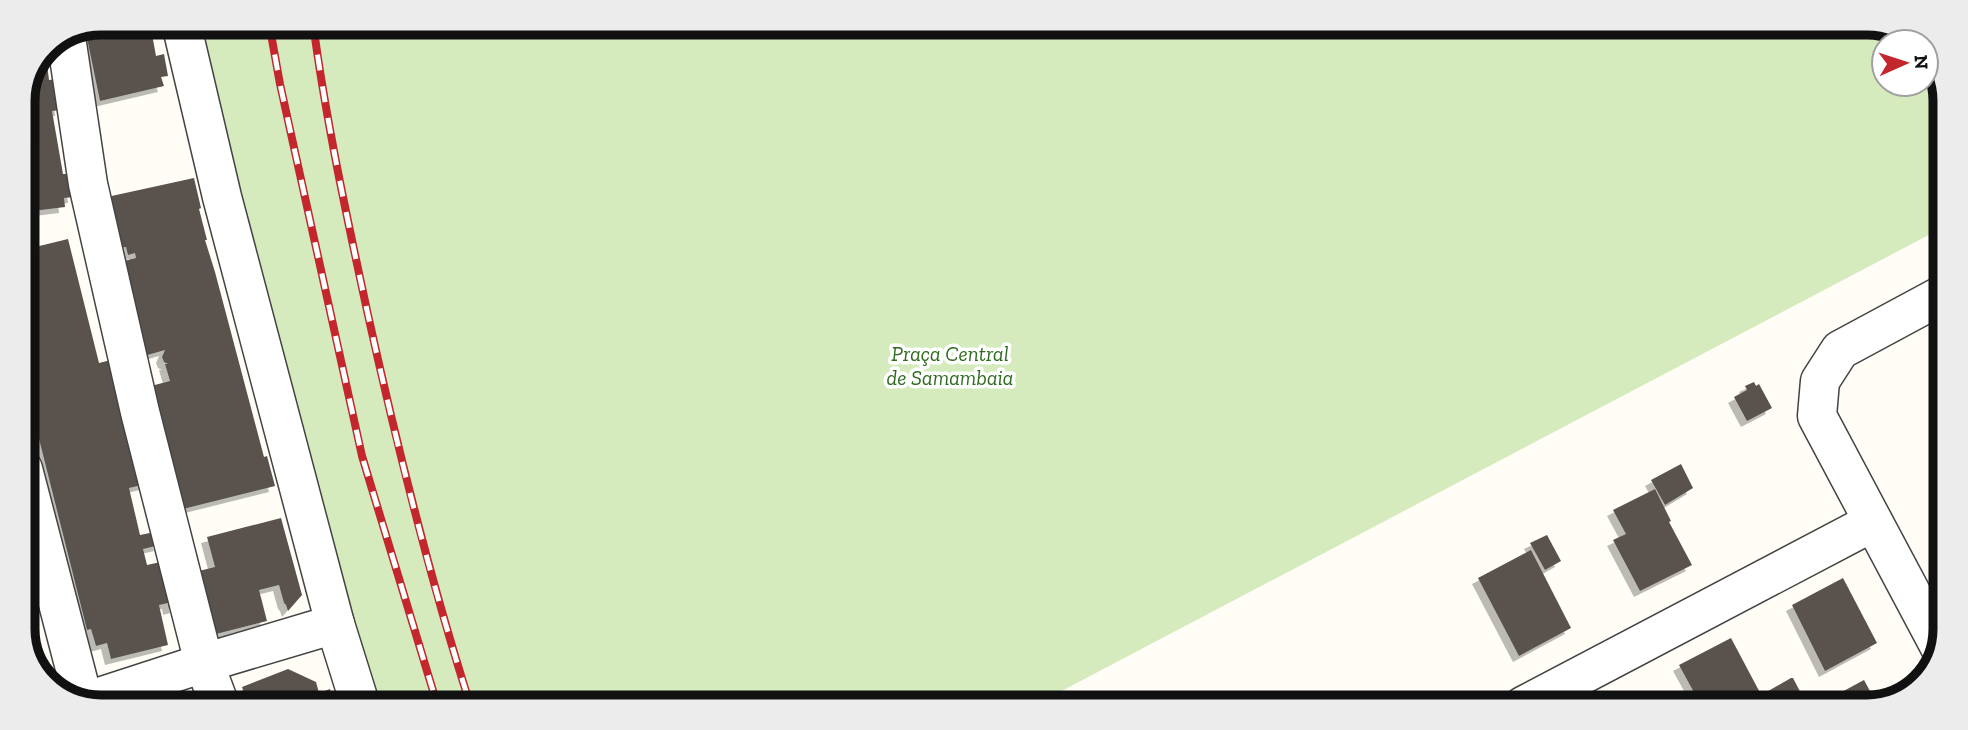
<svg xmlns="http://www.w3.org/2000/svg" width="1968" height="730" viewBox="0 0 1968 730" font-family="'Zilla Slab',serif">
<defs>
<filter id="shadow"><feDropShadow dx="-6" dy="6" stdDeviation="0" flood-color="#0004"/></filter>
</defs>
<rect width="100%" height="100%" fill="#fffdf5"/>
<!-- green -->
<polygon fill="#d5ebbd" points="180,23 1893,27 1913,42 1884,42 1884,84 1926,84 1926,51 1929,53 1945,95 1944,227 1035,705 341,704 311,615"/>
<!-- building -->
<g fill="#5a524d" filter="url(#shadow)">
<polygon points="101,23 150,23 156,56 164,54 168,76 161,77 164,86 100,101 87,38 92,36 90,27"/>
<polygon points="45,48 49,80 58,79 61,110 52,111 63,174 71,174 74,197 64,198 65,207 25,212 25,206 23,206 23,184 27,183 26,178 23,179 23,96"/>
<polygon points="194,178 201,208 199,209 207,240 205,240 215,272 264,457 267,456 275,486 183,509 151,386 170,381 165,364 168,364 164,362 162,357 165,350 144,356 120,262 136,258 135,253 128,255 126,247 119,248 107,197"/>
<polygon points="68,239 99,363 111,360 146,484 129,488 140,535 155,532 160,545 143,549 147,565 165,561 176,607 169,609 168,603 159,605 168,645 111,659 107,643 96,646 91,629 87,630 23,375 23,250"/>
<polygon points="1754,382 1756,386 1759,384 1772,408 1747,421 1734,397 1747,390 1745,386"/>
<polygon points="1681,464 1693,488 1665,505 1651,480"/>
<polygon points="1655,489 1671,521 1669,522 1692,565 1640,591 1613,540 1626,534 1613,510"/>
<polygon points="281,518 302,595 288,611 286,605 284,603 279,585 259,590 267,621 216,634 199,571 215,567 207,537"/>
<polygon points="1547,535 1561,561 1545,570 1530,543"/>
<polygon points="1531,550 1571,628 1519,656 1478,578"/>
<polygon points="23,572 30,598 23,599"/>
<polygon points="1843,578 1877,643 1825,671 1792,605"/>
<polygon points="1731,638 1766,704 1761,707 1702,707 1679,665"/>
<polygon points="288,669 316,682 319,693 330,689 334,704 244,703 243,700 246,699 242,687"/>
<polygon points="1791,678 1793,678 1806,703 1799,707 1770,707 1763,694"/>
<polygon points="1864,680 1877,704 1867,707 1846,707 1838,694"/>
<polygon points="193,696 196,703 172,703"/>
</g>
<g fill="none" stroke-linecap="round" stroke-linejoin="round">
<!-- minor casing -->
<g stroke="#444" stroke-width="41">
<g id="minor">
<polyline points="181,23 222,197 335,624 204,663 219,703"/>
<polyline points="66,37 88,184 140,412 204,663 84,702"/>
<polyline points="23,469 84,703"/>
<polyline points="335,624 360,704"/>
<polyline points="1941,649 1817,416 1820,381 1840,350 1944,294"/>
<polyline points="1523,706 1873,522"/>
</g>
</g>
<!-- minor -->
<use href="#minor" stroke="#fff" stroke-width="38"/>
<!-- rail casing -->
<g stroke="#c4262e" stroke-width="8">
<g id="rail">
<polyline points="269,23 280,84 362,456 437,704"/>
<path d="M313,23c13,98 34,195 55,292 29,131 61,261 102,389"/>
</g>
</g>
<!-- rail -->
<use href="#rail" stroke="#fff" stroke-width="5" stroke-dasharray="16" stroke-linecap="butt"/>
</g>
<g text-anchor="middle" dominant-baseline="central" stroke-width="7" stroke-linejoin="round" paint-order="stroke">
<!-- park labels -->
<g font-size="21" font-style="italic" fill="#2f6b1f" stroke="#fff">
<text x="950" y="353">Praça Central<tspan x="950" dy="24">de Samambaia</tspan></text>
</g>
</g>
<!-- crop -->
<path d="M0 0H1968V730H0ZM101 35H1867A66 66 0 0 1 1933 101V629A66 66 0 0 1 1867 695H101A66 66 0 0 1 35 629V101A66 66 0 0 1 101 35Z" fill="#ececec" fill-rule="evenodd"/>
<path fill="none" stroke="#111" stroke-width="9" d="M101 35H1867A66 66 0 0 1 1933 101V629A66 66 0 0 1 1867 695H101A66 66 0 0 1 35 629V101A66 66 0 0 1 101 35Z"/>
<!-- north arrow -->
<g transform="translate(1905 63) rotate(87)"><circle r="33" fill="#ffffff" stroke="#a0a0a0" stroke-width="2"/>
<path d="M0-5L12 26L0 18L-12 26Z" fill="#c4262e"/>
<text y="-10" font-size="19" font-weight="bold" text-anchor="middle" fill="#111111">N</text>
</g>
</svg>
